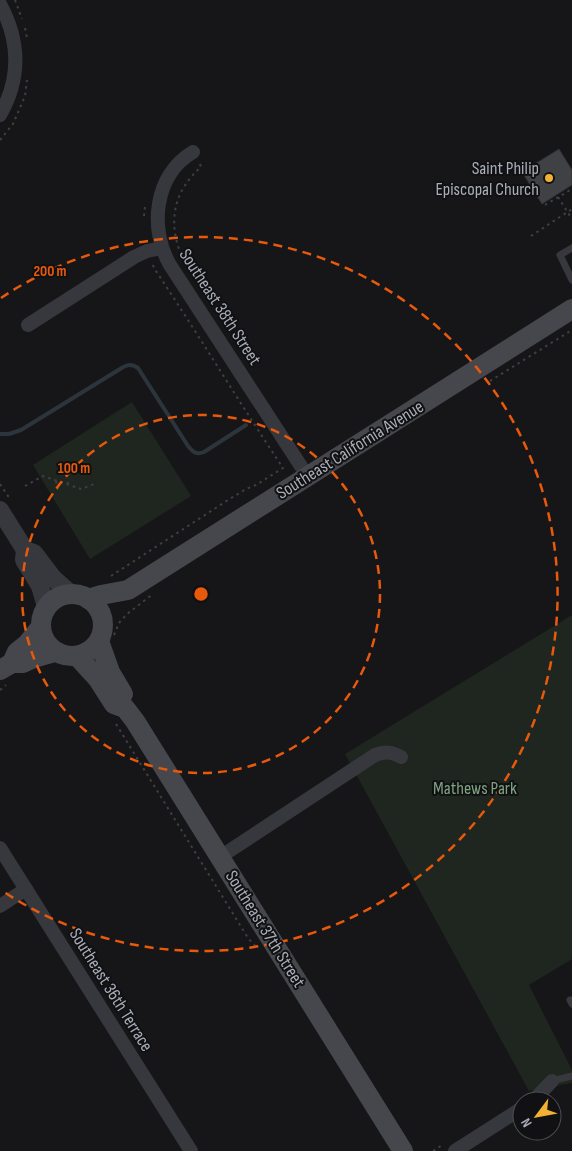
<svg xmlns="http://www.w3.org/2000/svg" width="572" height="1151" viewBox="0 0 572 1151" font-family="'Sofia Sans Condensed',sans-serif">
<rect width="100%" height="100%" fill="#161618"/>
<!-- green -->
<g fill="#1e261f">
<polygon points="132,402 191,496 90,559 33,465"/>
<polygon points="572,615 572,959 529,985 572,1070 572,1083 529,1091 345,754"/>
</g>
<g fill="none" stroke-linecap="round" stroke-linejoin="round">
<!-- stream -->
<path stroke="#2c353c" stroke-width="4" d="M0,434h9l12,-4 99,-61c6,-4 11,-6 18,-1l50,78c5,6 8,9 16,6l42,-27"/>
</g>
<!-- building -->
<polygon fill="#404145" stroke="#303034" points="559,149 572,170 572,185 542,204 522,172"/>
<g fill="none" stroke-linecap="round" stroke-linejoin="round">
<!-- path -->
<g stroke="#3d3f44" stroke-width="2" stroke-dasharray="2.5 4" stroke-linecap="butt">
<polyline points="15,0 22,19"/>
<polyline points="25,28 27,38"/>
<polyline points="0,140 13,124 25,96 27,80"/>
<path d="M200,164l1,3c-25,22 -33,50 -22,82l68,109"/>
<polyline points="558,197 570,216"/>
<polyline points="545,205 572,189"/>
<polyline points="144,216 145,206"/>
<polyline points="531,236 572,209"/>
<polyline points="490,381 572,330"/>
<polyline points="56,481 58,491"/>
<polyline points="0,484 10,499"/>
<polyline points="67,484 70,480"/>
<polyline points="25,486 43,476 78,488 81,489 94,484"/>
<path d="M111,576l117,-76 18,-11 10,-4 27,-17c-44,-66 -85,-134 -129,-200l-2,-6"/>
<polyline points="114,635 119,623 127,614 153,594"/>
<polyline points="0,690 6,685"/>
<polyline points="116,724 248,938 256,947"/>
<polyline points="433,1151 444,1144"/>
</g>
<!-- service -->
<g stroke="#37383d" stroke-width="7">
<polyline points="572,248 560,255 572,280"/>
<polyline points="570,1000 572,1004"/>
<polyline points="552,1081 572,1076"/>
</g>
<!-- minor -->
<g stroke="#37383d" stroke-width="14">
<path d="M0,4c20,37 21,74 0,111"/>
<path d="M193,152c-39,23 -44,77 -23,113l138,212"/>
<polyline points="28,325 134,257 147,251 162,248"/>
<polyline points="0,848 191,1151"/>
<path d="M220,857l155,-102c10,-4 17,-3 26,2"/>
<polyline points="0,906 26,889"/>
<polyline points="533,1101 552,1081"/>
<polyline points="455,1151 522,1108"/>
</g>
<!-- tertiary -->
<g stroke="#37383d" stroke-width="18">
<polyline points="0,510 25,550 24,560 40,586 46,607"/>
<polyline points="25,550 34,553 53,578 71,594"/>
</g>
<!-- secondary -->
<g stroke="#45474d" stroke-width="20">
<circle cx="72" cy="625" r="31"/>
<polyline points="88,599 101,595 128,590 572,309"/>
<polyline points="99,641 110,672 123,694"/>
<polyline points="77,656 98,679 114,704 125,708 135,721 403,1151"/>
<polyline points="12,663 17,652 27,644 40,628"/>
<polyline points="0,670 12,663 23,663 34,658 55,652"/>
</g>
</g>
<!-- distance rings -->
<g fill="none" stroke="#e8590c" stroke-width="2.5" stroke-dasharray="9 6">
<circle cx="201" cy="594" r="179"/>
<path d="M1 298A357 357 0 1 1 1 890"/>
</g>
<!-- markers -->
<circle fill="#f2b134" stroke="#111113" stroke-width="2" cx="549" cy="178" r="5"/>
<g text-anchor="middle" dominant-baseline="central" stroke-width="4" stroke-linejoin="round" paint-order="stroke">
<!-- poi labels -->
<g font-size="18" fill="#a8adb8" stroke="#111113" text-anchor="end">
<text x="539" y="168">Saint Philip<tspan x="539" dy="21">Episcopal Church</tspan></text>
</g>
<!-- street labels -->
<g font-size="18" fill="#a8adb8" stroke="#111113">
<text transform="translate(220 307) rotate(57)">Southeast 38th Street</text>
<text transform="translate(350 450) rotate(-32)">Southeast California Avenue</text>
<text transform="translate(265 929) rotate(58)">Southeast 37th Street</text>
<text transform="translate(111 990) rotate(58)">Southeast 36th Terrace</text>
</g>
<!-- park labels -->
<g font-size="18" fill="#7fa381" stroke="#111113">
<text x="475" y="788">Mathews Park</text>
</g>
</g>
<circle cx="201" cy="594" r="8" fill="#e8590c" stroke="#111113" stroke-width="2.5"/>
<g font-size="15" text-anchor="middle" font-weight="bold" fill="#e8590c" stroke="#111113" stroke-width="4" stroke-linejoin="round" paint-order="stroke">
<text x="50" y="276">200 m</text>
<text x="74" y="473">100 m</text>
</g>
<!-- north arrow -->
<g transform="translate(537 1116) rotate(238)"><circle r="24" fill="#111113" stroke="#4d4f55"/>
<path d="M0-4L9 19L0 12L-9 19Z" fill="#f2b134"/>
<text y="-8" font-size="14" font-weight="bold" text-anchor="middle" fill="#a8adb8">N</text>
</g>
</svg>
